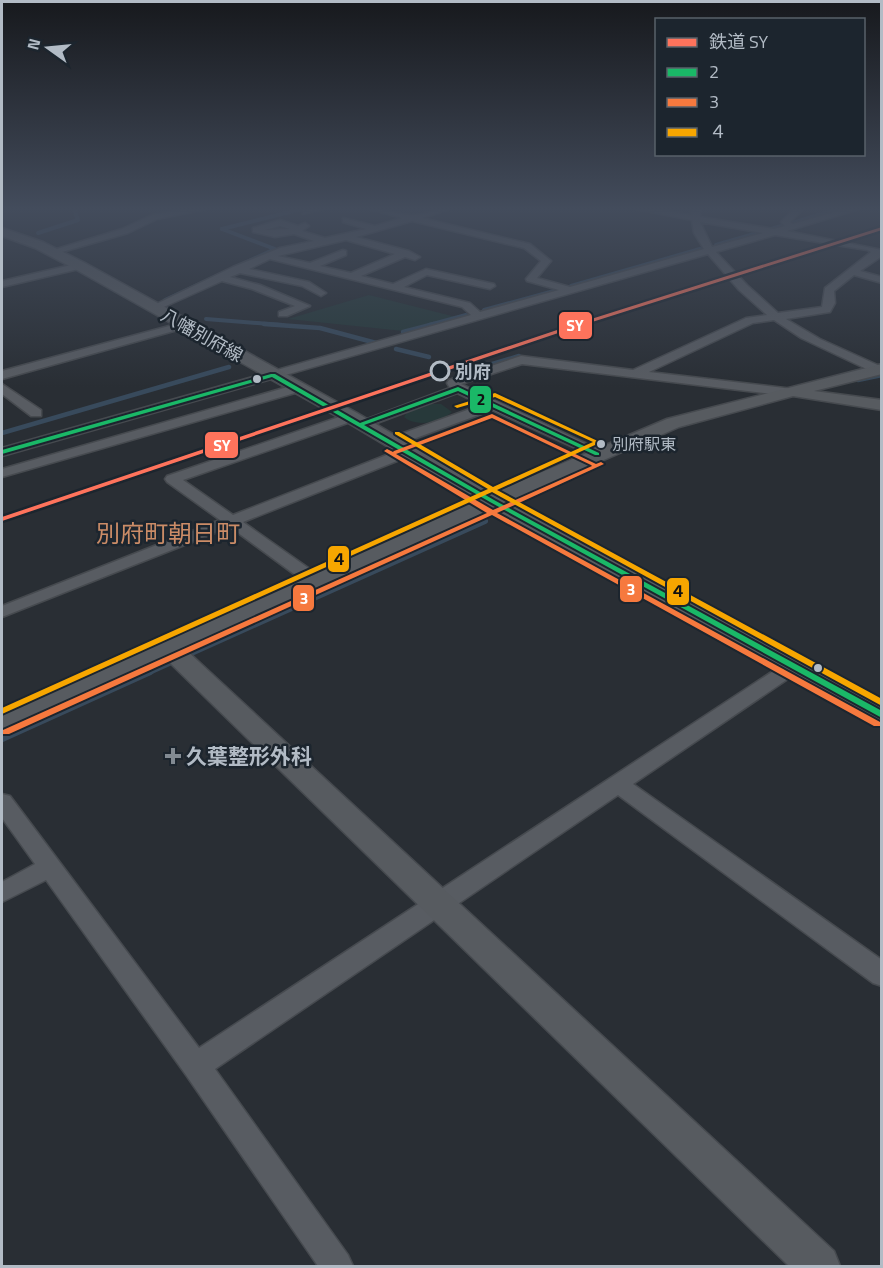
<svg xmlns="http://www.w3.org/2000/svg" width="883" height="1268" viewBox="0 0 883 1268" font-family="'Titillium Web','Noto Sans JP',sans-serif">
<rect width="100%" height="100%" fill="#292e34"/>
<!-- green -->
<g fill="#27393a">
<polygon points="369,295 456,317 403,331 288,319"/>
<path d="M428,404h13l11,8c-12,10 -35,16 -48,5l4,-6z"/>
</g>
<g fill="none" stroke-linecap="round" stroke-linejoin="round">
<!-- stream-far3 -->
<g stroke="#384a5c" stroke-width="4">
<polyline points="222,229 302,209"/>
<polyline points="38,233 78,220 74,209"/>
<polyline points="716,245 840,209"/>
<polyline points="571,286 700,249"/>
<polyline points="165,300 275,249 222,229"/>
<polyline points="484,310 554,291"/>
<polyline points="206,319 283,325"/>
<polyline points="429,325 466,315"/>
</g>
<!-- stream-far2 -->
<g stroke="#384a5c" stroke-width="4.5">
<polyline points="264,324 320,328 380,344"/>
<polyline points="403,332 434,324"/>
<polyline points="396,349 429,357"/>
<polyline points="479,368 519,356"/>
<polyline points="858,380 882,375"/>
<polyline points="2,433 229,367"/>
</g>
<!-- stream-far1 -->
<polyline stroke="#384a5c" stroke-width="6" points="147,673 485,521"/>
<!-- stream -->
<polyline stroke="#384a5c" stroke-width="8" points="2,738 150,671"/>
<!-- street casing -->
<g stroke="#464a4f" stroke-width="3">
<g id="street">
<polygon points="186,209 206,209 157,219 128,233 55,254 47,252 122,229 152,215"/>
<polygon points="307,209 322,209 303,214 303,210"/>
<path d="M370,209c14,0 26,5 40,6 12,1 26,-6 39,-6l-27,9 108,26 21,17 -14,17 33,9 134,-38 -10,-16 -2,-13 -56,-11h20l35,6 1,-6h8v8l74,12 11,-3 -4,-4 13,-13h9l-13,13 3,2 52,-15h14l-72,22 95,19v6l-22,15 22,6v6l-28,-8 -20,16 1,12 -5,9 -44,7 34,20 62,28v6h-7l-74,-35 -27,-18 -21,3 -104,49 144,17 2,3 -6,4 -267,-32 -61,20 141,67 2,3 -7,4 -105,-48 -95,35h-10v-6l94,-34 -24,-12 -91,34 -5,1 -7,-4 96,-36 -3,-5 2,-3 72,-24 112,14 113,-52 21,-3 -28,-25 -31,-36 -706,202v-8l469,-133 -9,-8 -192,-48 -21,10 60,13 17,11 -5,3 -19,-10 -62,-13 -10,4 30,8 50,21 -23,10h-8v-4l16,-6 -43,-17 -30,-8 -65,29 -9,-2 85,-41 47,-19 34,-7 -20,-7 -19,3 -22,-5v-4l27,-8 18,6 7,-3 4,3 -7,5 23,7 41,-9 -23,-7v-4l32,8 27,-8zM412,221l112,27 17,13 -15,18 1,2 32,9 -79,22 -10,-9 -66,-16 23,-12 63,14 5,-3 -1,-2 -68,-15 -33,15 -32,-8 44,-19 10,3 5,-3 -11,-6 -53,-14zM700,222l63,11 -51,14zM280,226l10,3 -25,1zM775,235l92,15 4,2 -46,36 -3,19 -44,6 -31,-28 -31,-33zM346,240l49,14 -44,19 -31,-7 26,-11v-4l-3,-1 -33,13 -32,-7z"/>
<polygon points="80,263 83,264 83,268 2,287 2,281"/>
<polygon points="184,322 188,323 188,327 2,379 2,371"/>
<polygon points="2,384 41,410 41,416 31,416 2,394"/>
<polygon points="298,384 304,388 302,391 2,477 2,469"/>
<polygon points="351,413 358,417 356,420 183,480 233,515 402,449 412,449 412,455 243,522 321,577 323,581 321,585 309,585 230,527 2,617 2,606 220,520 167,482 165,479 167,476"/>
<polygon points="794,660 803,666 801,670 633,784 882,960 882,986 873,983 618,795 215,1069 348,1255 353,1266 318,1266 186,1075 46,880 2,902 2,882 35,864 2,818 2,794 10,796 199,1048 787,662"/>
</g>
</g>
<!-- secondary casing -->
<g stroke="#464a4f" stroke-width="3">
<polygon id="secondary" points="2,228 43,242 85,263 357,413 493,493 667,419 882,364 882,374 814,391 882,400 882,410 793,396 679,427 508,502 882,703 882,724 873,721 492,509 185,649 834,1251 840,1266 789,1266 165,658 2,731 2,712 477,500 345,421 75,269 35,248 2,236"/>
</g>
<!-- street -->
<use href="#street" fill="#585c62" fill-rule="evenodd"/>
<!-- secondary -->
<use href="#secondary" fill="#575b60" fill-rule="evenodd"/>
<!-- bus-1 casing -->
<g stroke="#1c252e" stroke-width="4">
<polygon id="bus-1" points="271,374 275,374 360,423 458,387 599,453 599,455 595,455 458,391 364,425 494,500 882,711 882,718 490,502 272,377 2,454 2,450"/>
</g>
<!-- bus-2 casing -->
<g stroke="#1c252e" stroke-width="4">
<path id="bus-2" d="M492,414l104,50 5,-2 3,2 -107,49 383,209 1,2 -1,2h-6l-382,-211 -483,219h-6l-1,-2 1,-2 484,-217 -103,-62 3,-2 6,3 1,-1zM492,418l99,47 1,1 -99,44 -97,-56z"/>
</g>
<!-- bus-3 casing -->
<g stroke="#1c252e" stroke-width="4">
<polygon id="bus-3" points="495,393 604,444 601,446 596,444 595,445 497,490 882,699 882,706 492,492 2,714 2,708 488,489 395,434 395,432 399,432 493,487 593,442 495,397 457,408 454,406"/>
</g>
<!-- bus-1 -->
<use href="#bus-1" fill="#1ab867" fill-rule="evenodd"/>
<!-- bus-2 -->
<use href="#bus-2" fill="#f6793e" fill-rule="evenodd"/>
<!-- bus-3 -->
<use href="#bus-3" fill="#f7a600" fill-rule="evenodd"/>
<!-- rail-1 casing -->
<g stroke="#1c252e" stroke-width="5">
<polygon id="rail-1" points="882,227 882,230 570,329 2,521 2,517 566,327"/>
</g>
<!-- rail-1 -->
<use href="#rail-1" fill="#fe735c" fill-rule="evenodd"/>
</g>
<!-- sky -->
<linearGradient id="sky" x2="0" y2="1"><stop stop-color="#17191d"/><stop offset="0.54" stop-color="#434c5c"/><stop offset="1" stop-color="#434c5c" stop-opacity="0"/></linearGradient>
<rect width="883" height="387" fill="url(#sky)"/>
<!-- markers -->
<circle fill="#1c252e" stroke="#b2bbc5" stroke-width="3" cx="440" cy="371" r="9"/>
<g fill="#b2bbc5" stroke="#1c252e" stroke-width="2">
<circle cx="257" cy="379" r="5"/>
<circle cx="601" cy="444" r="5"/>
<circle cx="818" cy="668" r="5"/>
</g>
<path fill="#828a92" stroke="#1c252e" stroke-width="2" d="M170 747h6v6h6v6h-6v6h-6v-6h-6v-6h6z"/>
<g text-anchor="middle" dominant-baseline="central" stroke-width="5" stroke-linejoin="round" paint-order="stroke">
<!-- far-bus labels -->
<g font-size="16" fill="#b2bbc5" stroke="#1c252e" text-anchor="start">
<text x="612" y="444">別府駅東</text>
</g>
<!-- far-street labels -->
<g font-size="18" fill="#b2bbc5" stroke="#1c252e">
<text transform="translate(202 335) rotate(29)">八幡別府線</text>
</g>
<!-- far-stop labels -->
<g font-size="18" font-weight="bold" fill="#b2bbc5" stroke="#1c252e" text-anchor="start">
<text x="455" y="371">別府</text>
</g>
<!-- poi labels -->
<g font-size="21" font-weight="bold" fill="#b2bbc5" stroke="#1c252e" text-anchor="start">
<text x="186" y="756">久葉整形外科</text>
</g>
<!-- quarter labels -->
<g font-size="24" fill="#cb8c67" stroke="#1c252e">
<text x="168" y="533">別府町朝日町</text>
</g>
</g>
<g stroke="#1c252e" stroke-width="2">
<rect x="558" y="311" width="35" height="29" rx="6" fill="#fe735c"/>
<rect x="469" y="385" width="23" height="29" rx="6" fill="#1ab867"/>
<rect x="204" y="431" width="35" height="28" rx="6" fill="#fe735c"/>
<rect x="327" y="545" width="23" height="28" rx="6" fill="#f7a600"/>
<rect x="619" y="575" width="24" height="28" rx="6" fill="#f6793e"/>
<rect x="666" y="577" width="24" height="29" rx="6" fill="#f7a600"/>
<rect x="292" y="584" width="23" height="28" rx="6" fill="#f6793e"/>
</g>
<g font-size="16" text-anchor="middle" font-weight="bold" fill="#fff">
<text x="575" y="331">SY</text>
<text x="222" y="451">SY</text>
<text x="631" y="595">3</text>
<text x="304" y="604">3</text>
</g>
<g font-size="16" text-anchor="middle" font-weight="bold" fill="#111">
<text x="481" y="405">2</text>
<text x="339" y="565">４</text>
<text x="678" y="597">４</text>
</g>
<!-- border -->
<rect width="883" height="1268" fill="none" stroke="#b2bbc5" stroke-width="6"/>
<!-- legend -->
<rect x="655" y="18" width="210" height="138" fill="#1c252e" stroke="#58616a" stroke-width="1.5"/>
<rect x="667" y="38" width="30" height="9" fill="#fe735c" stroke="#58616a" stroke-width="1.5"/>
<text x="709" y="48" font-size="18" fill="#b2bbc5">鉄道 SY</text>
<rect x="667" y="68" width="30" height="9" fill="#1ab867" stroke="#58616a" stroke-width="1.5"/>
<text x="709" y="78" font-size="18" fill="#b2bbc5">2</text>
<rect x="667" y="98" width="30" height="9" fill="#f6793e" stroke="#58616a" stroke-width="1.5"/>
<text x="709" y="108" font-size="18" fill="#b2bbc5">3</text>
<rect x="667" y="128" width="30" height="9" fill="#f7a600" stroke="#58616a" stroke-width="1.5"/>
<text x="709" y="138" font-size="18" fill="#b2bbc5">４</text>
<!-- north arrow -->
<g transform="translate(48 48) rotate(285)" stroke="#1c252e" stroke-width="4.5" paint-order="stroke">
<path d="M0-4.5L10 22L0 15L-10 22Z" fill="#b2bbc5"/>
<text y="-9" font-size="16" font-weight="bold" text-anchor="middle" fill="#b2bbc5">N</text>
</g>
</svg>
